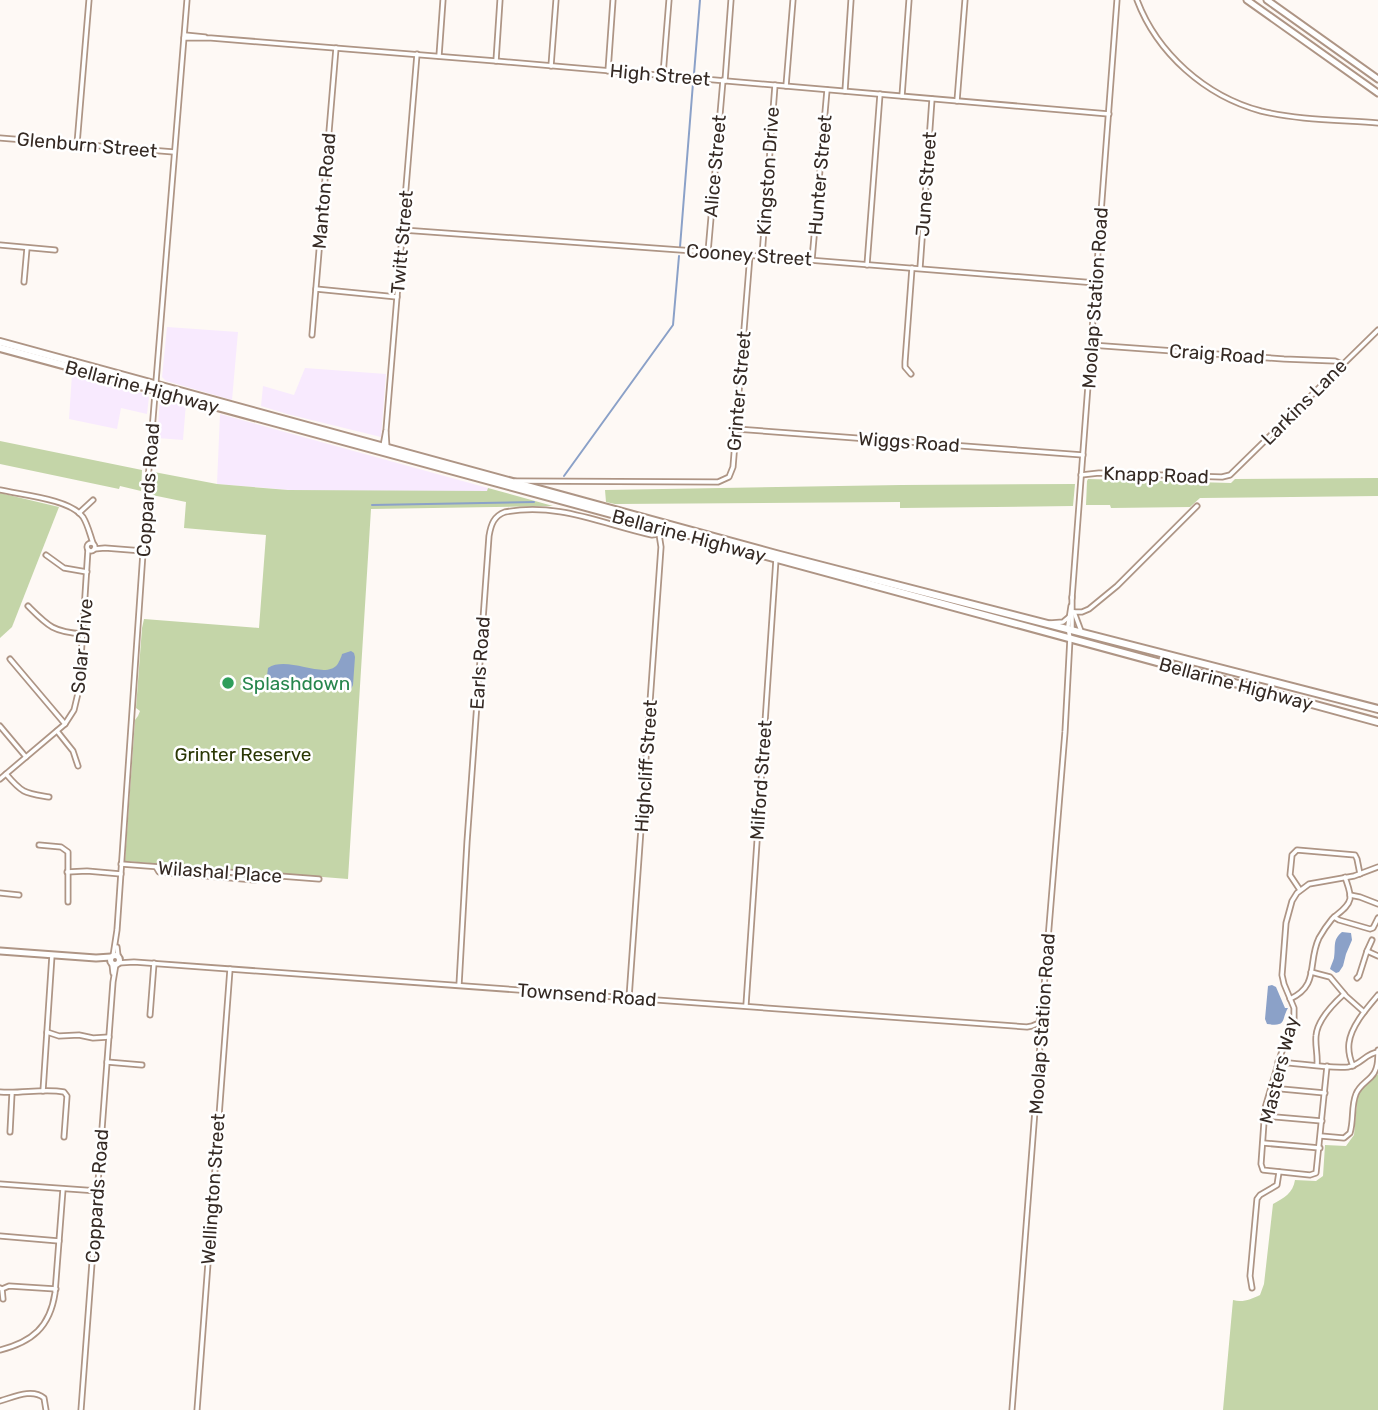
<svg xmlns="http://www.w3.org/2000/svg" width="1378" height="1410" viewBox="0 0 1378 1410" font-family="Rubik,sans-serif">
<rect width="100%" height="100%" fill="#fef9f5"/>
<!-- commercial -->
<g fill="#f8eafe">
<polygon points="167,327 238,332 232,400 166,381 162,377"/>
<polygon points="305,368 386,374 381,437 287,414 261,406 263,386 294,395"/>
<polygon points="72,374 145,394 149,397 147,414 121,408 117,429 69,419"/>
<polygon points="160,398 186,403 183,440 157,438"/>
<polygon points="220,414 488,488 488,491 301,491 217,484"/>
</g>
<!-- green -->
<g fill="#c4d5a8">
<polygon points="0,441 142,470 141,491 120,486 119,489 0,464"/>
<polygon points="154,472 217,484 288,490 487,491 488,488 553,506 371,509 348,879 125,861 135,720 138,716 140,711 136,708 142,628 144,619 259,628 266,535 184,528 186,502 152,495"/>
<polygon points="1378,478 1378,496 1200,498 1190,507 1111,508 1110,505 1086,505 1087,481 1088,479 1231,483 1235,479"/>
<polygon points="1075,484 1073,506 900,508 900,502 615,504 606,502 605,490 901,485"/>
<polygon points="0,493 59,507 12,627 0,638"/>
<path d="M1378,1074v336h-155l10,-110c10,3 18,-1 27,-5l4,-11 9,-80c11,-6 20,-11 22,-24l21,1 7,-5 2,-31 21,1 8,-11 3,-34 2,-10 8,-9z"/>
</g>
<!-- water -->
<g fill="#8ba1c8">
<path d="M351,651l3,2 1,4 -2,28 -2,4c-20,2 -37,-9 -56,-10 -11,0 -19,3 -28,-3l1,-8c20,-13 56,12 69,-3 1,-1 5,-9 5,-11z"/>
<path d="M1342,932l9,1 1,7 -6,14 -3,12 -4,6 -3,1 -6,-4c1,-4 3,-7 4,-11 2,-11 -2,-18 8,-26z"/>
<path d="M1272,985l4,2 9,21h3c-7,12 -1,19 -21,16l-2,-5 3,-33z"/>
</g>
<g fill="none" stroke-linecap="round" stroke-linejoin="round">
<!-- stream -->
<g stroke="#8ba1c8" stroke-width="2">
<polyline points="694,74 700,0"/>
<polyline points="680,247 693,83"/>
<polyline points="564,476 673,325 679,256"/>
<polyline points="372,505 534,502"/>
</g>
<!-- minor casing -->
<g stroke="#ae9585" stroke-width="7">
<g id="minor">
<path d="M1137,0c20,53 68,96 124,111 37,9 78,9 117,12"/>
<polyline points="185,35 205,37"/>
<polyline points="184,38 211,38 496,61 1109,114"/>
<polyline points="439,56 443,0"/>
<polyline points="496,61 500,0"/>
<polyline points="551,66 556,0"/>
<polyline points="608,71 613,0"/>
<polyline points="663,75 669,0"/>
<polyline points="725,81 731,0"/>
<polyline points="786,86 793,0"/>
<polyline points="845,91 851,0"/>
<polyline points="902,96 909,0"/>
<polyline points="957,101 965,0"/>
<polyline points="0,138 174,152"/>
<polyline points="77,144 89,0"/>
<polyline points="403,230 708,252 1096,283"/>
<polyline points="0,245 55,250"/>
<polyline points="708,252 723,80"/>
<polyline points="762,256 775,85"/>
<polyline points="812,260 827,90"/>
<polyline points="867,265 880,94"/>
<polyline points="920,268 932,99"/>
<polyline points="24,282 27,248"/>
<polyline points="316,289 397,297"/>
<polyline points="312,335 336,48"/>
<polyline points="1091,345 1284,359 1335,361 1342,364"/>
<polyline points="911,374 905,367 905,362 912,268"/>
<polyline points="736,429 1083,455"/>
<polyline points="386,432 387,449"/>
<polyline points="383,446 386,430 417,54"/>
<polyline points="1081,475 1099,473 1222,477 1230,475 1378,330"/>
<polyline points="515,481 718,482 729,477 733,467 750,255"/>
<path d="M0,490c22,5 70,9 83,27 5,8 7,18 10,26"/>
<polyline points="79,513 93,500"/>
<circle cx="91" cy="547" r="4"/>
<polyline points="94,549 105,548 143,551"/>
<polyline points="46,555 64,568 87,572"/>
<polyline points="1072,598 1117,0"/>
<path d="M28,606c20,20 25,26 55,28"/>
<polyline points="1073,612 1082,612 1089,609 1117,586 1197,506"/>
<polyline points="1074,612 1081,631"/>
<polyline points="1050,623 1063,622 1069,617"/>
<polyline points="1072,631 1072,597"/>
<polyline points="1070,639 1068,626 1071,606"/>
<polyline points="10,659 65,724"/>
<polyline points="0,726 26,757"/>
<polyline points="57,731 73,751 78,766"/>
<path d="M6,774c17,20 19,19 43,23"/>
<polyline points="0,779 65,724 74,710 79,689 88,549"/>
<polyline points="39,845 61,847 68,852 68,902"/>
<polyline points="121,864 319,879"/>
<polyline points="156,867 159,872 255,880 259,875"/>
<polyline points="67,872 87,871 121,874"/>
<polyline points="1300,890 1290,875 1292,855 1297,850 1355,855 1357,859 1360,874"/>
<polyline points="0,893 19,895"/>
<polyline points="1350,895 1360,897 1378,904"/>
<polyline points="1334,917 1339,920 1370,929 1373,928 1378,918"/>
<polyline points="117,947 118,956"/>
<polyline points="1367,951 1372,940"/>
<polyline points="113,956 117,930 148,480 187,0"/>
<polyline points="118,963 134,962 1027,1027 1032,1026 1039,1023"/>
<polyline points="112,964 113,973"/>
<polyline points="1311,972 1330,977 1346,996 1364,1012"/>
<polyline points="1357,978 1359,976 1367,951 1378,956"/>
<path d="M459,985l8,-143 22,-306c2,-12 5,-20 16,-24 53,-10 97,12 147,23l7,-1 4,-5"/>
<polyline points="629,998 661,547 659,534"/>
<path d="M1290,999c30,-14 17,-36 29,-61 4,-7 8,-13 13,-19 6,-6 16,-11 18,-20 1,-7 -3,-15 -5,-22"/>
<polyline points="746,1005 776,559"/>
<polyline points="150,1015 154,963"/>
<polyline points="47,1032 59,1036 79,1035 93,1038 109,1037"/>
<polyline points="107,1062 142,1065"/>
<path d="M1278,1062c19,1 52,7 70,5 13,-2 18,-14 30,-15"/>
<path d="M1317,1065c1,-10 -2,-19 -1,-29 1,-15 17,-32 28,-42"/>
<polyline points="1327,1066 1316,1173 1310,1175 1263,1170 1261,1164 1265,1108 1281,1054 1294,1020 1294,1008 1284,984 1282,975 1286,923 1292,901 1297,893 1309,884 1354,876 1378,867"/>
<path d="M1353,1066c-3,-7 -5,-15 -4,-23 2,-17 18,-35 29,-48"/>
<polyline points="1271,1088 1325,1093"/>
<polyline points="43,1091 52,955"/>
<path d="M0,1092c21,2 43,-4 64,0l3,4 -3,41"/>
<polyline points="1265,1116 1322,1121"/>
<polyline points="10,1132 12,1093"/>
<path d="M1321,1136l23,2 6,-5c4,-13 1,-27 6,-39 3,-8 9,-11 15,-17 7,-7 7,-17 7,-27"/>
<polyline points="1263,1143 1320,1148"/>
<polyline points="0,1184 98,1191"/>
<polyline points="0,1236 59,1241"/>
<polyline points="0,1288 2,1289 3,1299"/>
<polyline points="1252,1288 1250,1276 1257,1199 1260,1195 1277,1185 1279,1172"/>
<polyline points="2,1289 9,1286 56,1289"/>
<path d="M0,1350c32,-8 50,-23 55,-57l8,-104"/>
<path d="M0,1401c14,-4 32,-13 44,-3l2,12"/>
<polyline points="81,1410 113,982 116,964"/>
<polyline points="197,1410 230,969"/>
<polyline points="1012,1410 1041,1032 1039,1023 1042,1012 1065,732 1070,638"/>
</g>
</g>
<!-- major casing -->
<g stroke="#ae9585" stroke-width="9">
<g id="major">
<polyline points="1247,0 1378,93"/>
<polyline points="1267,0 1378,79"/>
<polyline points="0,951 96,958 111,957"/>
<circle cx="115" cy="960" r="4.5"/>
</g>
</g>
<!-- highway casing -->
<g stroke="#ae9585" stroke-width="10">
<g id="highway">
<polyline points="0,342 776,554 1378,709"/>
<polyline points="0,348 1378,722"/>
</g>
</g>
<!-- minor -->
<use href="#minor" stroke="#fff" stroke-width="3.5"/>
<!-- major -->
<use href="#major" stroke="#fff" stroke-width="5"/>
<!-- highway -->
<use href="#highway" stroke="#fff" stroke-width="6"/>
</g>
<!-- markers -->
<circle fill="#2e9e5b" stroke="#fff" stroke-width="2.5" cx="228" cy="683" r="7"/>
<g text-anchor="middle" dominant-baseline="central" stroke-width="5" stroke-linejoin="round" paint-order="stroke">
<!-- street labels -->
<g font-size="19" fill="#352a24" stroke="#fff">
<text transform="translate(660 75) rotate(5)">High Street</text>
<text transform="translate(87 145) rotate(5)">Glenburn Street</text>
<text transform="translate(715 166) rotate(-85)">Alice Street</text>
<text transform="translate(768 171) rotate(-86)">Kingston Drive</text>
<text transform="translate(820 175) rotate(-85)">Hunter Street</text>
<text transform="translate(926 184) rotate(-86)">June Street</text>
<text transform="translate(324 191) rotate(-85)">Manton Road</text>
<text transform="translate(402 242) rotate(-85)">Twitt Street</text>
<text transform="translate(749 255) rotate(4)">Cooney Street</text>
<text transform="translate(1095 298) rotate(-86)">Moolap Station Road</text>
<text transform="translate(1217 354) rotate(4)">Craig Road</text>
<text transform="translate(142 387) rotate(15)">Bellarine Highway</text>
<text transform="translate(739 391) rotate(-85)">Grinter Street</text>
<text transform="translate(1304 402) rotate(-45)">Larkins Lane</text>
<text transform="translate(909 442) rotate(4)">Wiggs Road</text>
<text transform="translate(1156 475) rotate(2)">Knapp Road</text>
<text transform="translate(148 490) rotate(-86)">Coppards Road</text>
<text transform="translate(689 536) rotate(15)">Bellarine Highway</text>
<text transform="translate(82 646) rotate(-85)">Solar Drive</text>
<text transform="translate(480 663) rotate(-86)">Earls Road</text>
<text transform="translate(1236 684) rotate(15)">Bellarine Highway</text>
<text transform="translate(646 766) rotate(-86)">Highcliff Street</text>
<text transform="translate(761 780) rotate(-86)">Milford Street</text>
<text transform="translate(220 872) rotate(4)">Wilashal Place</text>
<text transform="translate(587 995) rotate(4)">Townsend Road</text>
<text transform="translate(1042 1024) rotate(-86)">Moolap Station Road</text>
<text transform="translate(1279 1070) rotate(-76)">Masters Way</text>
<text transform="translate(213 1189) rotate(-86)">Wellington Street</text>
<text transform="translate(97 1196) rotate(-86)">Coppards Road</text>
</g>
<!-- leisure labels -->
<g font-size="19" fill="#27864d" stroke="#fff" text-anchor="start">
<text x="242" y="683">Splashdown</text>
</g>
<!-- park labels -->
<g font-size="19" fill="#2a3704" stroke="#fff">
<text x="243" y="754">Grinter Reserve</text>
</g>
</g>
</svg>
